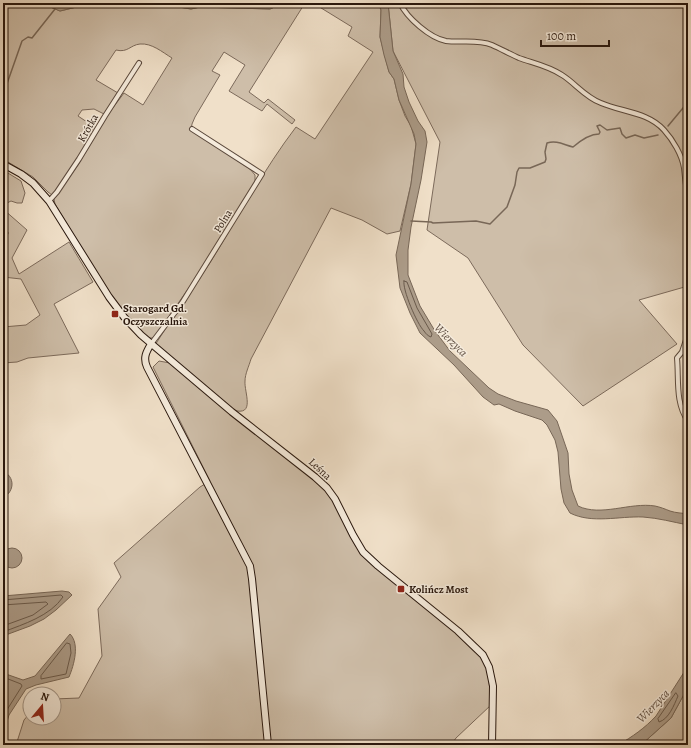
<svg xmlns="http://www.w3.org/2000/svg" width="691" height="748" viewBox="0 0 691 748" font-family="Alegreya,serif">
<rect width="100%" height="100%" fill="#f0e0c9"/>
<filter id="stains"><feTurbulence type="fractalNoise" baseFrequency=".005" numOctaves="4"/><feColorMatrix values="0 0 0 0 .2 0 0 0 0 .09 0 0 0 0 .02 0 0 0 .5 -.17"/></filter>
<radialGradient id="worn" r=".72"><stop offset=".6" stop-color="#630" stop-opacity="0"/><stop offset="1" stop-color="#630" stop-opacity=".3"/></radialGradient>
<!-- green -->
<g fill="#cebea9" stroke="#7c6a5b">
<path d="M3,3h38l19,8 29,-7 47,-1 17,3 26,1 12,2 9,-2 70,2 14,-6h21l-56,89 15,11 4,-4 27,21 -3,4 -25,-20 -5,7 -33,-20 16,-26 -21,-13 -12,19 8,4 -25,42 -3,7 -1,6 59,39 5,6v7l-51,84 -50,72h-5l-8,-7 -28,-31 -58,-96 -1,-5 24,-34 31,-52 15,-20 19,12 29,-47c-10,-6 -20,-15 -32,-14 -10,1 -12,9 -24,6l-20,30 22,13 -14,21 -10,-5 -12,1 -4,6 18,12 -18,32 -26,35 -4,-3 -15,-15 -30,-18z"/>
<path d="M313,3h65l3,7 -1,27 9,35 5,7 5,21 6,16 6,10 5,18 -5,40 -11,47 -13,3 -25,-14 -31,-12 -80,151c-2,7 -6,15 -6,22 -1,11 11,36 -12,29l-78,-65c18,-29 38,-55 56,-84 28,-45 53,-92 85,-134l19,12 58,-87 -25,-16 4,-9z"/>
<polygon points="388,3 688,3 688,286 639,300 677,344 583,406 523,345 468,258 427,230 440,142 393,51"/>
<polygon points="3,170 21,181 25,193 22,203 17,203 11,201 3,205"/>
<polygon points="3,209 27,230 12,258 19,274 69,242 93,282 54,304 79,353 28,358 17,362 3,363 3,327 26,325 40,315 21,279 3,277"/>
<polygon points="159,361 170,363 321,485 333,500 355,545 365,558 468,643 483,659 488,669 491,705 456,738 451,745 16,745 24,720 30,713 30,718 54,718 54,699 79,698 102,656 98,609 121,577 114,563 200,487 210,481 153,367"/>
<polygon points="688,687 688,745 641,745 671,718"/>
</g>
<!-- water -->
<g fill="#ac9c89" stroke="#786757">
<polygon points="41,3 284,3 270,9 200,7 191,9 179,7 153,6 136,3 89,4 60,11"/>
<path d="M379,3h9l5,48 10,23 1,13 5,15 9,19 7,10 2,11 -6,38 -10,47 -3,23v25l12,31 15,25 15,20 39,37 9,6 18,7 32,9 9,11 11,32 1,21 3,16 6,16c23,11 52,-4 77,0 5,1 10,3 15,5 6,2 12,2 18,3v11c-15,-3 -30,-7 -45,-8 -24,-1 -51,7 -73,-4l-6,-10 -3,-14 -3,-37 -3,-12 -8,-15 -5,-5 -27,-9 -16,-7 -5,1 -11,-8 -29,-32 -34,-32 -10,-20 -10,-25 -4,-33 15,-71 5,-40 -2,-10 -15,-34 -5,-21 -5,-7 -5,-17 -4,-18 1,-27z"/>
<path d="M3,471c12,6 12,20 0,27z"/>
<circle cx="12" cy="558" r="10"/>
<polygon points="62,591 69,592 72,595 56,610 44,619 30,626 3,636 3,596"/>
<path d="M70,634c10,10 4,31 -1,43l-33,8 -10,4 -17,26 -6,20v-62l20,7 12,-4z"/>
<path d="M688,666v21l-17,31 -30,27h-23c14,-8 27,-17 38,-29z"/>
</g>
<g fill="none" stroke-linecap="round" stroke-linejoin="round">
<!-- shore -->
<g stroke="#6a5a4b" stroke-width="1">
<polyline points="180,3 191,5 200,3 269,5 274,3"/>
<path d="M404,281l3,1 10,26 15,26 -1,3c-3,-1 -5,-3 -7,-6 -7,-7 -22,-42 -20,-50z"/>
<path d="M3,600l58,-5 2,2c-13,19 -39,27 -60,35"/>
<polyline points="3,605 46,602 48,604 33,615 3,626"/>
<polygon points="67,643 70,644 71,653 66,674 41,679 41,676"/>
<polyline points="3,677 21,684 22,686 5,713 3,719"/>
<path d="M676,693l2,3c-4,9 -9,23 -19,26l-1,-3z"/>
</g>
<!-- stream -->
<g stroke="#786757" stroke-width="1.5">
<polyline points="3,95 22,41 28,37 32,38 55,9"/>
<polyline points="668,126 688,102"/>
<path d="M411,221l20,1 2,1 43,-2 14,3 17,-17 8,-22 2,-13 2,-4h11l15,-6 1,-3 -1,-7 2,-9c10,-3 17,2 26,4 7,-6 17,-13 26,-13l1,-2 -3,-6 3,-1 7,5 13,-2 2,6 4,4 9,-3 9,3 14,-3"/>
<polyline points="3,227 8,233 3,244"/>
</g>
<!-- street casing -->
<g stroke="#5b493c" stroke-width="6">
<g id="street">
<path d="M400,3c7,15 30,35 46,38 15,2 31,-2 46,4 9,4 18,9 27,13 14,5 30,8 43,17 13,8 23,22 39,28 21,9 47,9 63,27 9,10 18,25 20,38 1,10 2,20 4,30"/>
<polyline points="49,201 57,192 79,159 105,116 139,63"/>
<path d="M688,334l-6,18 -5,6c2,21 -2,45 11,63"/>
<polyline points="151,344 182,303 262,174 192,129"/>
</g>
</g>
<!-- secondary casing -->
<g stroke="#29170d" stroke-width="8">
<g id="secondary">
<polyline points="3,164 21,174 33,183 49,201 109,297 124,317 141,335 232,412 315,477 327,488 335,499 353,535 363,552 378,566 458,631 483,655 489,667 493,686 492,745"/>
<path d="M151,344c-5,8 -8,14 -4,23l103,199 2,13 16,166"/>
</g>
</g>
<!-- street -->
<use href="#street" stroke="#f5ebdc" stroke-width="4"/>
<!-- secondary -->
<use href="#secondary" stroke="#f5ebdc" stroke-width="6"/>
</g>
<!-- markers -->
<g fill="#8f2418" stroke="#f5ebdc" stroke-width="1.5">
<rect x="111" y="310" width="8" height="8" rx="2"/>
<rect x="397" y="585" width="8" height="8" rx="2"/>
</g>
<g text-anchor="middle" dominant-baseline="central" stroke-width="3" stroke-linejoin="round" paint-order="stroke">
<!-- street labels -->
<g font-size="11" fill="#29170d" stroke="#f5ebdc">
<text transform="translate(88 128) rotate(-60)">Krótka</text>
<text transform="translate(223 221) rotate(-58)">Polna</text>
<text transform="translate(320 469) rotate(43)">Leśna</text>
</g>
<!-- poi labels -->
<g font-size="11" font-weight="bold" fill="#29170d" stroke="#f5ebdc" text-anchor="start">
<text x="123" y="308">Starogard Gd.<tspan x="123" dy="13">Oczyszczalnia</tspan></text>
<text x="409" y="589">Kolińcz Most</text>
</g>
<!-- water labels -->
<g font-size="12" font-style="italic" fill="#5d4c3f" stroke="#f5ebdc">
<text transform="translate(451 340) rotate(45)">Wierzyca</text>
<text transform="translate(653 706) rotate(-46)">Wierzyca</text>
</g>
</g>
<!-- margin -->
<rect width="691" height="748" fill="none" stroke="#f0e0c9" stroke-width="16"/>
<rect x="4" y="4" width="683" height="740" fill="none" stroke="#29170d" stroke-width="2"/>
<rect x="8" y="8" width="675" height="732" fill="none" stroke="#29170d"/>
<!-- north arrow -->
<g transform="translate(42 706) rotate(18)"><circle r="19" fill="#f5ebdc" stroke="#a39689"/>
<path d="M0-3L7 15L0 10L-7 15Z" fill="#8f2418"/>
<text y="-6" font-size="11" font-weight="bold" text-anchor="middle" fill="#29170d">N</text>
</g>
<!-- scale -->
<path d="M541 40v6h68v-6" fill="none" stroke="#29170d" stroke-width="2"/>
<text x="547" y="40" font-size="12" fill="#29170d" stroke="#f5ebdc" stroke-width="3" paint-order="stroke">100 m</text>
<rect width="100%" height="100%" filter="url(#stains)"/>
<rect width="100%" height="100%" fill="url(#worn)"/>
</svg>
